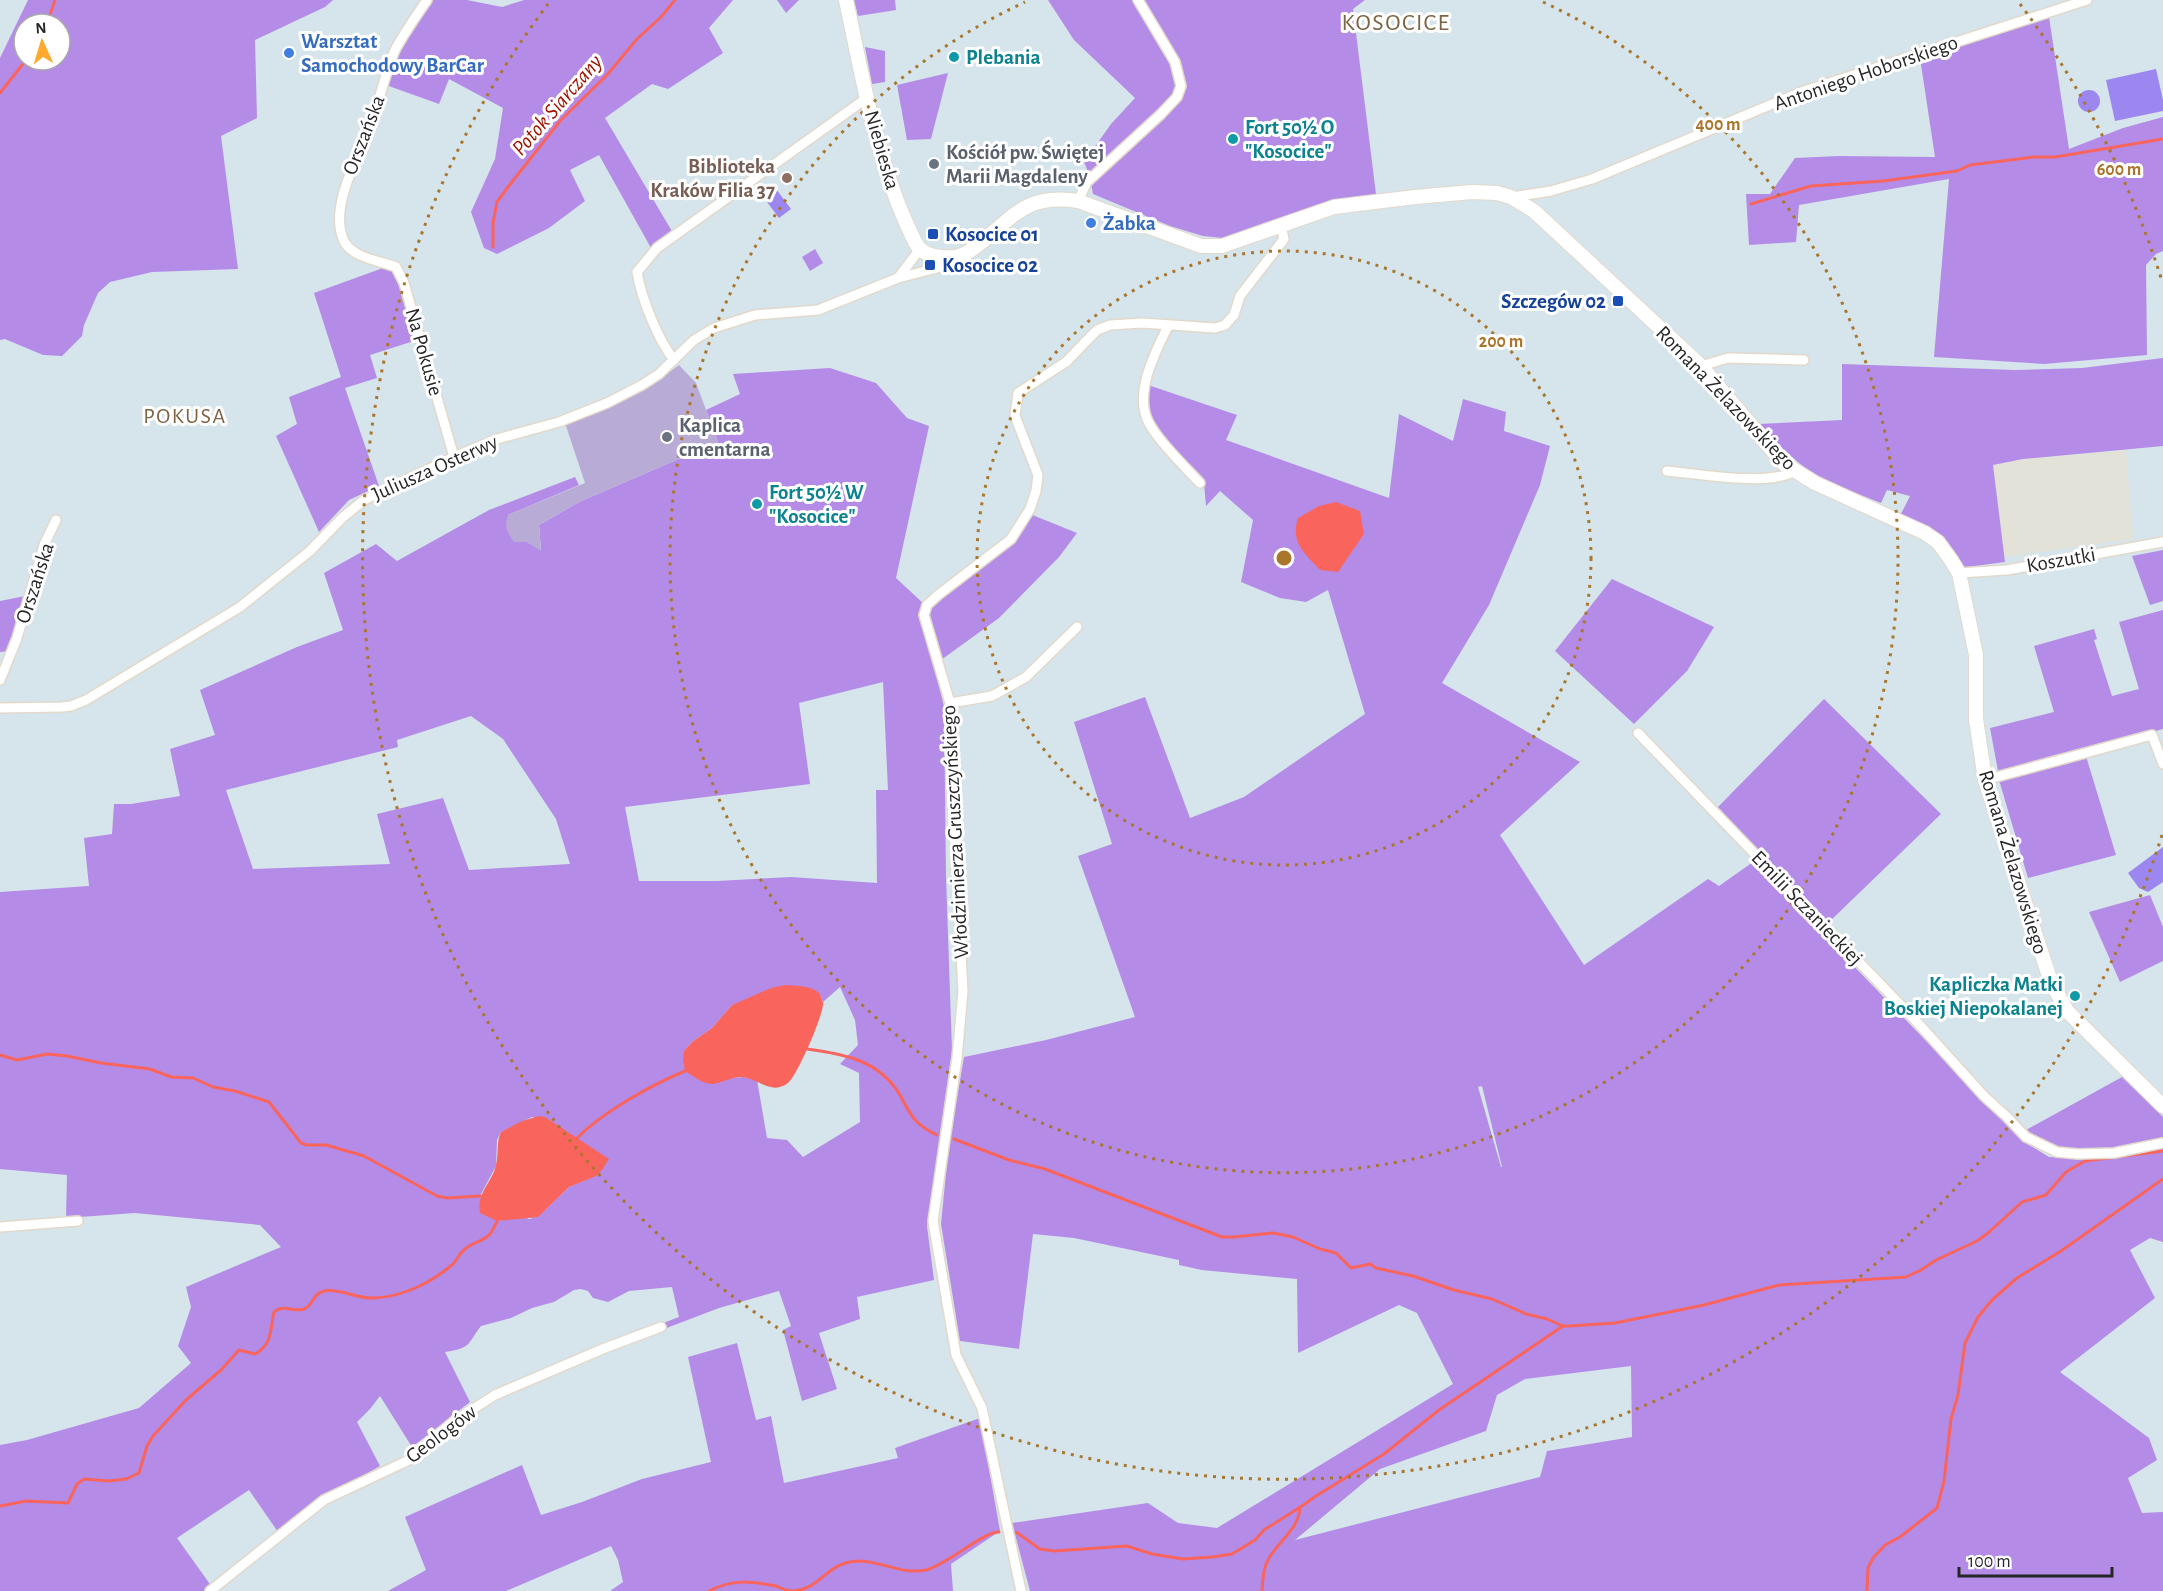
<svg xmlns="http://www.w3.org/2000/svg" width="2163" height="1591" viewBox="0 0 2163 1591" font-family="'Alegreya Sans',sans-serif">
<rect width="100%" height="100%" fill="#d6e4eb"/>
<!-- industrial -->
<polygon fill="#e2e2d8" points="2126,450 2133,539 2004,557 1993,465 2023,459"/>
<!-- green -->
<g fill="#b48ce8" fill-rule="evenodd">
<path d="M28,0h305l-8,7 -70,33 2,78 -36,18 17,133 -86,3 -42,10 -12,11 -14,32 -2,11 -20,20 -19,-1 -38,-16 -5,1v-282zM24,24h36v36h-36z"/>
<polygon points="433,0 467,0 502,7 524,0 733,0 709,28 723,53 668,89 652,84 605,118 673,233 651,248 599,155 570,170 585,201 549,228 497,254 484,248 471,212 495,159 503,108 449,79 439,104 386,85 402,48"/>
<polygon points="777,0 799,0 786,13"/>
<polygon points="854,0 895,0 896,10 858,16"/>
<polygon points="1048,0 1365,0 1353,9 1376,194 1328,205 1223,238 1203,236 1170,226 1093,194 1089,174 1084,162 1111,124 1135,98 1074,40"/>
<polygon points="2049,17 2069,149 2123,128 2163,117 2163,251 2156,254 2146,265 2147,355 2044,364 1934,357 1949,179 1799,205 1796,242 1749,245 1746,194 1770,194 1795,158 1839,156 1935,157 1920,58"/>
<polygon points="865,47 885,51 885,82 872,84"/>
<polygon points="948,73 931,139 907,140 897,85"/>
<polygon points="815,249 823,263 810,271 802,257"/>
<polygon points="383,268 395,272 401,282 417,340 370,355 377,378 345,388 379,486 349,500 319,532 276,436 297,424 289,397 341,377 314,293"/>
<path d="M2163,358v88l-140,13 -30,6 12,97 -45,6 -62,-52 4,-4 8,-16 -23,-6 -6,13c-25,-10 -51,-19 -74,-34 -18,-13 -33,-29 -49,-45l84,-4v-56l173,6 67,-2z"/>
<path d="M830,368l46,15 31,35 22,8 -33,152 28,26 -6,11 17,52 9,40 2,170 6,173 -25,176 7,54 -77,17 3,22 -41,14 18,56 -35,12 -19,-71 8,-4 -12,-35 -60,17 -55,21 -1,-6 16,-6 -7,-30 -43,4 -21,11 -15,-4 -5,-7 -7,-2 -7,1 -20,12 -22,6 -21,10 -30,8c-14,18 -9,22 -36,26l25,50 -58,45 -32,-51 -10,13 -13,13 23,44 -68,39 -34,27 -29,-42 -72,48 35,49 -5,4h-207v-146l27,-5 112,-32 52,-45 -13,-17 13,-39 -5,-20 95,-40 -21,-22 -125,-12 -69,5 1,-43 -67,-6v-277l89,-6 -5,-48 28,-4 2,-30h17l49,-8 -10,-47 45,-14 -15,-45 97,-43 46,-17 -19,-57 52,-29 21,17 92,-51 86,-33 4,8 -71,30 19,27 14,8 -2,-25 40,-23 139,-60 -12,-32 34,-16 -7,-20zM883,682l5,108h-12l1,93 -86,-6 -74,4h-78l-14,-74 185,-23 -11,-81zM471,716l32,23 53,80 14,45 -101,6 -26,-72 -66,16 13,50 -137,5 -27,-79 172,-43 -1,-7zM840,987l15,33 3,25 -18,19 19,9 1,49 -57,35 -16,-17 -20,-2 -10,-58 -13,-3 -16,1 -44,-27 8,-9 20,-14 20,-23 88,-10 3,7zM532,1117l24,8 5,4 35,46 -27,12 -24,23 -15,9 -7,-2 -26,4 -17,-25 16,-30 1,-26 4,-8z"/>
<path d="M1148,385l89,30 -11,25 163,58 10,-84 54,27 10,-42 43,13 -2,19 46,15 -10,39 -51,120 -47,78 138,79 -80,73 84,130 124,-86 11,7 34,-24 270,279 26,16 35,1 79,-10v94l-13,-4 -20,12 25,48 -95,74 89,66 8,22 -29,18 14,35 21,-1v79h-1133l-18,-68 136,-20 30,20 39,5 236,-144 -36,-71 -18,-8 -101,48 -1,-74 -95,-9 -23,-5v-5l-105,-22 -41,-4 -14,115 -59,-8 -19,-117 8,-81 15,-86 82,-17 89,-23 -57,-161 34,-12 -38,-122 71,-25 45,121 54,-21 121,-83 -37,-124 -22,12 -26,-4 -39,-16 12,-62 -33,-29 -14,15 -2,-23 -56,-65 -2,-20zM1482,1086l20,81h-1l-23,-80zM1631,1366l1,71 -85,14 -7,26 -245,63 85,-71 106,-38 11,-36 28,-16z"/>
<polygon points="1030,514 1077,533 1059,557 999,618 941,660 926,616 932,603 983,565"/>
<polygon points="2163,550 2163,601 2150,605 2132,556"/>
<polygon points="1612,579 1714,627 1687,671 1634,724 1555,651"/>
<polygon points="25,596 10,651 0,652 0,601"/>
<polygon points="2163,610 2163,729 2012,770 1998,771 1990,728 2054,712 2034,646 2094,629 2097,639 2094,640 2112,696 2139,689 2119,622"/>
<polygon points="1824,699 1941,814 1828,923 1718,807"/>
<polygon points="2086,756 2116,855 2028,878 1999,780"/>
<polygon points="2150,895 2163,927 2163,961 2120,982 2089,912"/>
<path d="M2122,1077l41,40v23c-36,7 -83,22 -117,3 -7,-3 -14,-9 -20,-13z"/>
<polygon points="737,1343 756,1420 771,1416 784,1483 898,1458 895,1448 980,1418 1000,1531 951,1564 953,1591 610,1591 623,1582 618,1560 611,1546 506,1591 388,1591 426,1570 405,1517 522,1465 541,1515 582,1502 642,1479 711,1462 688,1357"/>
</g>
<!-- cemetery -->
<path fill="#b8acd7" d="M679,365l17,18 22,59 -139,60 -40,23 2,26 -14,-9h-13c-7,-10 -10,-16 -6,-27l77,-32 -20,-60 84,-36z"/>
<!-- pitch -->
<g fill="#9c87f1">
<polygon points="2156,69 2163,100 2163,111 2115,121 2106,80"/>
<circle cx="2089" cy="101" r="11"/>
<polygon points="773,185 791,209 779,218 761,194"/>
<polygon points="2163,847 2163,882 2148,892 2139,888 2128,873"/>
</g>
<!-- water -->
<g fill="#f9645d">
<path d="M1336,502l24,9 4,23 -26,38 -18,-2c-15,-17 -30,-27 -22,-52l21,-12z"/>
<path d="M785,985c11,1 27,0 35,9 0,1 3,8 3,9 1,11 -26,73 -35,80 -2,2 -6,3 -8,4 -13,4 -25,-10 -40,-10 -11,1 -17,5 -26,7 -10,1 -21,-8 -29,-13l-2,-11 1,-9 8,-9 20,-14 20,-23 39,-17z"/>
<path d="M539,1116l6,1 64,42 -7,11 -6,6 -27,11 -31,30 -41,4 -17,-8c-4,-20 12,-30 16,-48 3,-12 0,-22 5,-33l21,-11z"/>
</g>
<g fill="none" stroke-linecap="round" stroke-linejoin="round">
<!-- stream -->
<g stroke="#f9645d" stroke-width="3">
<polyline points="47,24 55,0"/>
<polyline points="0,93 26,60"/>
<polyline points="1751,204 1811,186 1883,181 1957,171 1970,165 2034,157 2055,157 2163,139"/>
<polyline points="493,247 493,223 497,202 508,187 560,121 607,75 637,39 661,17 675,0"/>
<path d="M807,1049c37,5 72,11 93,46 11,21 15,30 37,40"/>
<polyline points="0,1055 17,1060 47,1054 67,1056 101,1063 150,1069 171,1077 193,1078 213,1087 235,1091 269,1102 301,1143 307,1145 326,1145 364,1156 437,1196 447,1198 480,1196"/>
<path d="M577,1138c26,-26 74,-53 108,-67"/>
<polyline points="954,1139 1009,1160 1045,1169 1222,1237 1234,1237 1273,1233 1293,1237 1320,1249 1336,1253 1351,1268 1370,1264 1376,1268 1413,1276 1454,1290 1492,1299 1526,1314 1547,1319 1563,1326 1569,1326 1615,1323 1704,1305 1779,1285 1906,1277 1921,1270 1936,1260 1977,1241 1988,1233 2022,1202 2046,1195 2066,1172 2085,1161 2163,1151"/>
<path d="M0,1506l26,-5 42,2 9,-19 7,-5 25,2 17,-2 13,-6 8,-27 6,-10 33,-36 35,-30 18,-20 16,4c18,-10 15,-25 19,-42 10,-9 19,1 30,-3 9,-3 8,-15 20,-18 16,-3 33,8 50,7 28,-1 57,-15 79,-34 4,-4 6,-10 11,-14 7,-7 17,-8 24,-14 4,-3 7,-11 9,-15"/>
<polyline points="1016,1532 1040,1549 1054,1551 1127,1546 1152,1554 1183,1559 1212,1557 1232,1554 1255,1540 1264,1530 1305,1504 1316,1496 1384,1454 1439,1410 1563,1326"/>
<path d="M709,1591c24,-12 40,-10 67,-5 5,2 11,5 17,5 29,-2 33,-29 65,-30 24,0 44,14 68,9 23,-6 56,-38 73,-38"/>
<path d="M1262,1591c1,-12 1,-23 7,-33 10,-17 30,-30 31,-50"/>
<polyline points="1867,1591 1868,1568 1873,1558 1885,1545 1900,1537 1937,1508 1944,1481 1951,1419 1958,1395 1965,1343 1978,1317 1992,1300 2017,1278 2061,1251 2163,1179"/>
</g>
<!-- street casing -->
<g stroke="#e2d9cb" stroke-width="12">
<g id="street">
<path d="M427,0c-11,16 -23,33 -32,50 -9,21 -14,44 -21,65 -11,34 -47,91 -30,126 8,17 37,20 52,26l8,16 50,174"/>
<polyline points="1512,197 1551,191 1592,179 1804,91 2087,0"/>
<polyline points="1078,201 1087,182 1161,114 1177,97 1181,86 1175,62 1138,0"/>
<polyline points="898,278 920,249"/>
<path d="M1168,326c-12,25 -33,64 -21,93 8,19 38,48 53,64"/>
<path d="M674,360c-16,-20 -33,-63 -37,-88l20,-24 210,-150"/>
<polyline points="1701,366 1728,358 1804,360"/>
<path d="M1667,471c34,3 97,15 127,1"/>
<polyline points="1959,573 2007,570 2163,542"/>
<polyline points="0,680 17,638 44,545 56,520"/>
<polyline points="950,703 992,696 1026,677 1077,627"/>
<polyline points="0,708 62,707 71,706 86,700 240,607 310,551 342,518 364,500 454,457 497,439 559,422 607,403 642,385 659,374 694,340 714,328 755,315 818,310 898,278 953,264 960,258"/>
<polyline points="1638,733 1917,1022 1984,1096 2006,1116 2026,1137 2057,1152 2078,1154 2114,1153 2163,1143"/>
<polyline points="1985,780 2152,735 2163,764"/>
<polyline points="0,1227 78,1221"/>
<polyline points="210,1591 324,1500 409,1460 453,1422 495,1395 605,1348 661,1327"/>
<polyline points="1021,1591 982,1408 956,1355 933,1221 957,1058 963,991 951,771 950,703 924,615 927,605 938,595 1011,539 1030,509 1036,491 1038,475 1015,416 1018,393 1066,362 1097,330 1110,325 1142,323 1215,328 1225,325 1234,315 1240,296 1284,239 1281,226"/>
</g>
</g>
<!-- secondary casing -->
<g stroke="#e2d9cb" stroke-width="16">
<path id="secondary" d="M846,0c16,75 29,154 61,225 4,7 7,18 13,24 11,10 36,11 48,3 42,-28 52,-60 110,-51l123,45h21l112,-39 81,-10 57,-5 25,1 14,4 23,14 167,155 82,97 32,20 110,50 13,9 13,18 8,13 17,82v64l9,61 66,202 16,29 96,95"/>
</g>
<!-- street -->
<use href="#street" stroke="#fff" stroke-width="9"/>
<!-- secondary -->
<use href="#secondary" stroke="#fff" stroke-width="14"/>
</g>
<!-- distance rings -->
<g fill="none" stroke="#a9762c" stroke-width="3" stroke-dasharray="3 6">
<circle cx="1284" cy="558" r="307"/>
<path d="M1543 2A614 614 0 1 1 1025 2"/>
<path d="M2162 835A921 921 0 1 1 548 4M2020 4A921 921 0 0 1 2162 281"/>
</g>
<!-- markers -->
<g fill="#3f7fe0" stroke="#fff" stroke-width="2">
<circle cx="289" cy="53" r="6"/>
<circle cx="1091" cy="223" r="6"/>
</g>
<g fill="#0f9aa8" stroke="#fff" stroke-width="2">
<circle cx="954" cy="57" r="6"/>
<circle cx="1233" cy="139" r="6"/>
<circle cx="757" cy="504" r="6"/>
<circle cx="2075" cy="996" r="6"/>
</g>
<g fill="#6b7280" stroke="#fff" stroke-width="2">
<circle cx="934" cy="164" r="6"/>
<circle cx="667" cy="437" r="6"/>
</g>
<circle fill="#8d6e63" stroke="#fff" stroke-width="2" cx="787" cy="178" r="6"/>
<g fill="#1a4fb4" stroke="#fff" stroke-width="2">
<rect x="927" y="228" width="12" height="12" rx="3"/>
<rect x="924" y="259" width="12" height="12" rx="3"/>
<rect x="1612" y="295" width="12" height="12" rx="3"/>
</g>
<g text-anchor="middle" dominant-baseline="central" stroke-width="6" stroke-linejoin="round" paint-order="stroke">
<!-- shop labels -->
<g font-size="21" font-weight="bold" fill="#366cbe" stroke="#fff" text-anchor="start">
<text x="301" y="41">Warsztat<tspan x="301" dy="24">Samochodowy BarCar</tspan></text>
<text x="1103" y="223">Żabka</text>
</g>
<!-- culture labels -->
<g font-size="21" font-weight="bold" fill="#0d838f" stroke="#fff" text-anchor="start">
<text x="966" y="57">Plebania</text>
<text x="1245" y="127">Fort 50½ O<tspan x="1245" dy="24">"Kosocice"</tspan></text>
<text x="769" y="492">Fort 50½ W<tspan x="769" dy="24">"Kosocice"</tspan></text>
<text x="2063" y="984" text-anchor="end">Kapliczka Matki<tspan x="2063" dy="24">Boskiej Niepokalanej</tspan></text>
</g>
<!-- street labels -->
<g font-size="21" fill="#272727" stroke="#fff">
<text transform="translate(1866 73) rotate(-19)">Antoniego Hoborskiego</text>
<text transform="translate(364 135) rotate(-69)">Orszańska</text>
<text transform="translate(882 150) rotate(74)">Niebieska</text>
<text transform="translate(424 352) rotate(74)">Na Pokusie</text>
<text transform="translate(1726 398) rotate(46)">Romana Żelazowskiego</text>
<text transform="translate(435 468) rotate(-24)">Juliusza Osterwy</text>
<text transform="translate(2061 560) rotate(-10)">Koszutki</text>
<text transform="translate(35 583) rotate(-72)">Orszańska</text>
<text transform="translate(955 832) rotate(-93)">Włodzimierza Gruszczyńskiego</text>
<text transform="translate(2013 862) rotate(73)">Romana Żelazowskiego</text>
<text transform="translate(1807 908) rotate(46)">Emilii Sczanieckiej</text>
<text transform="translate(441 1434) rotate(-37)">Geologów</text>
</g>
<!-- worship labels -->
<g font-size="21" font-weight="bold" fill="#5b616d" stroke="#fff" text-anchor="start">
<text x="946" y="152">Kościół pw. Świętej<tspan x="946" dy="24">Marii Magdaleny</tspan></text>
<text x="679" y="425">Kaplica<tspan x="679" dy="24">cmentarna</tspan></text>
</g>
<!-- education labels -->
<g font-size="21" font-weight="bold" fill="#785e54" stroke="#fff" text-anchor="end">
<text x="775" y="166">Biblioteka<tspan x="775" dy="24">Kraków Filia 37</tspan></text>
</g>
<!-- transit labels -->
<g font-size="21" font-weight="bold" fill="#164399" stroke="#fff" text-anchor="start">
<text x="945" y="234">Kosocice 01</text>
<text x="942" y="265">Kosocice 02</text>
<text x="1606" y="301" text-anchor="end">Szczegów 02</text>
</g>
<!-- water labels -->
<g font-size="22" font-style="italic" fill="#a01401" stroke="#fff">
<text transform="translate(557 105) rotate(-49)">Potok Siarczany</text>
</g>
<!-- neighbourhood labels -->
<g font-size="22" letter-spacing="1.5" fill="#7b6544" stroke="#fff">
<text x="185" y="416">POKUSA</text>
</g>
<!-- quarter labels -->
<g font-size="24" letter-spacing="1.5" fill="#7b6544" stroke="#fff">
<text x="1396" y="23">KOSOCICE</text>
</g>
</g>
<circle cx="1284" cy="558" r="9" fill="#a9762c" stroke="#fff" stroke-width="3"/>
<g font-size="18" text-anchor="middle" font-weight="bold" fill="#a9762c" stroke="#fff" stroke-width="6" stroke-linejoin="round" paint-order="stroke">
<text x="1718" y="130">400 m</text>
<text x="2119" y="175">600 m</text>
<text x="1501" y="347">200 m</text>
</g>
<!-- north arrow -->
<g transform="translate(42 42) rotate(356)"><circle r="28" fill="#ffffff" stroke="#a9a9a9" stroke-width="1.5"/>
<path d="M0-4.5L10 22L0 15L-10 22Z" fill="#ffaa2f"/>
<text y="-9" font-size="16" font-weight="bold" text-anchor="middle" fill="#272727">N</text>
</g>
<!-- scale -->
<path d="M1959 1567v9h153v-9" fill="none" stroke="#272727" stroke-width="3"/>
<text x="1968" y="1567" font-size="18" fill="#272727" stroke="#ffffff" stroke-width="4.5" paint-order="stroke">100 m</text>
</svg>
